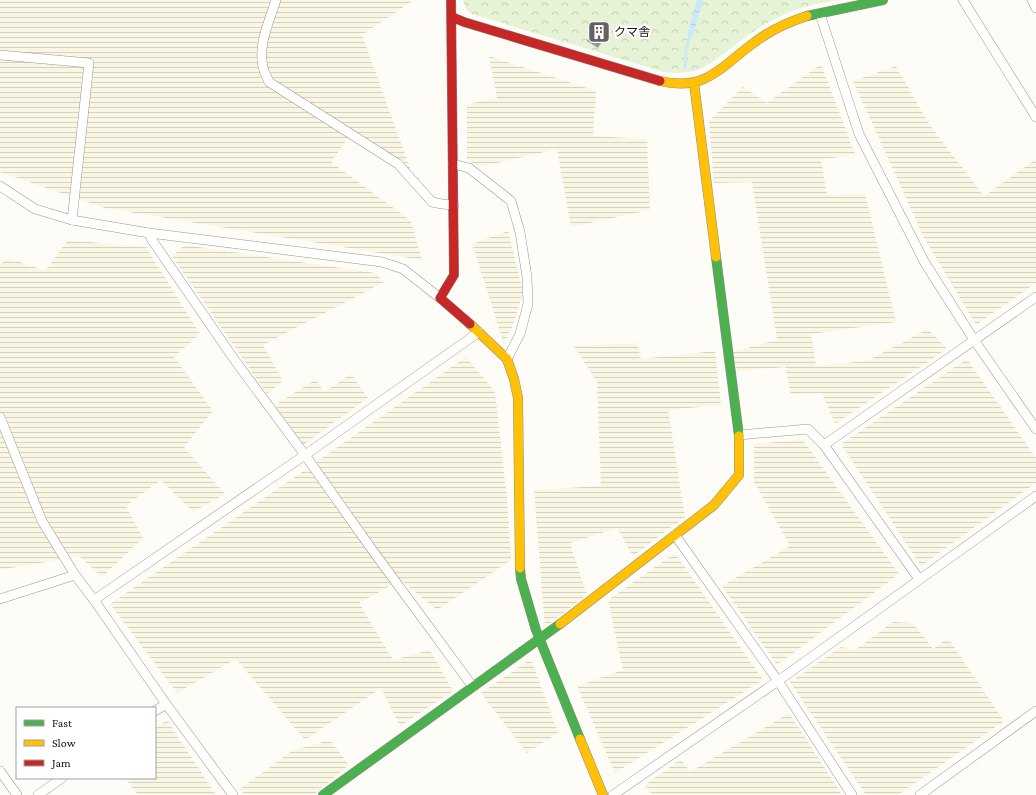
<svg xmlns="http://www.w3.org/2000/svg" width="1036" height="795" viewBox="0 0 1036 795" font-family="'Crimson Pro','Noto Sans JP',serif">
<defs>
<pattern id="farmland-rules" width="6" height="5" patternUnits="userSpaceOnUse"><rect width="6" height="5" fill="#f9f7e4"/><path d="M0 2.5h6" fill="none" stroke="#d4d3c3"/></pattern>
<pattern id="park-crowns" width="20" height="18" patternUnits="userSpaceOnUse"><rect width="20" height="18" fill="#e7f3d7"/><path d="M2 6a3 3 0 1 1 6 0M12 15a3 3 0 1 1 6 0" fill="none" stroke="#c5cfb8"/></pattern>
<pattern id="water-ripples" width="26" height="14" patternUnits="userSpaceOnUse"><rect width="26" height="14" fill="#cde8f7"/><path d="M2 4q2-2 4 0t4 0M15 11q2-2 4 0t4 0" fill="none" stroke="#afc6d3"/></pattern>
<pattern id="building-hatch" width="6" height="6" patternUnits="userSpaceOnUse"><rect width="6" height="6" fill="#a19f9c"/><path d="M-1 1l2-2M0 6l6-6M5 7l2-2" fill="none" stroke="#82807e"/></pattern>
</defs>
<rect width="100%" height="100%" fill="#fdfcf7"/>
<!-- farmland -->
<g fill="url(#farmland-rules)">
<polygon points="0,0 414,0 362,35 414,179 350,135 331,162 411,221 422,260 105,208 0,172"/>
<polygon points="489,56 596,91 593,136 647,139 650,210 571,227 557,149 480,167 467,160 467,104 497,98"/>
<polygon points="821,64 855,154 821,160 827,195 865,194 896,322 811,334 816,366 867,361 928,329 947,349 835,424 822,393 791,394 785,367 737,371 733,352 777,340 752,182 714,183 709,121 743,87 767,103"/>
<polygon points="896,66 929,124 984,196 1036,159 1036,283 976,325 923,236 853,81"/>
<polygon points="508,231 523,292 514,322 504,344 472,244"/>
<polygon points="68,240 146,247 200,334 174,357 213,411 184,447 225,494 193,512 161,480 126,506 143,538 102,577 79,556 0,570 0,264 9,258 45,271"/>
<polygon points="185,245 375,273 384,282 263,345 283,381 267,394 172,256"/>
<polygon points="637,343 641,359 715,351 721,405 668,410 685,517 633,556 617,528 570,543 587,595 545,627 534,490 601,486 597,382 574,346"/>
<polygon points="466,357 495,392 507,499 511,560 437,610 401,580 359,603 393,660 430,650 453,691 400,726 381,688 305,740 236,659 177,693 110,604 305,470"/>
<polygon points="967,359 1036,458 1036,483 921,566 841,444"/>
<polygon points="351,374 368,398 303,445 275,405 316,379 324,392"/>
<polygon points="803,440 899,574 777,665 722,586 790,546 754,482 754,444"/>
<polygon points="675,553 763,680 615,773 577,686 623,670 608,600"/>
<polygon points="893,622 913,623 933,649 948,638 1004,721 898,795 866,795 790,682 841,647 855,650"/>
<polygon points="531,659 558,733 527,753 481,693"/>
<polygon points="789,713 842,795 652,795 645,785 681,759 690,772"/>
<polygon points="167,720 216,795 138,795 125,778 155,778 155,728"/>
<polygon points="330,740 349,765 313,795 244,795 240,789 292,751"/>
</g>
<!-- park -->
<path fill="url(#park-crowns)" d="M463,0h377c-23,3 -46,8 -65,19 -16,8 -31,18 -44,29 -23,19 -37,28 -67,24l-192,-58 -6,-5z"/>
<!-- water -->
<polygon fill="url(#water-ripples)" points="697,0 703,0 693,35 687,35"/>
<g fill="none" stroke-linecap="round" stroke-linejoin="round">
<!-- stream -->
<polyline stroke="#cde8f7" stroke-width="3" points="685,68 686,49 691,33"/>
</g>
<!-- building -->
<polygon fill="url(#building-hatch)" points="597,21 610,29 598,48 587,41 590,36 588,35"/>
<g fill="none" stroke-linecap="round" stroke-linejoin="round">
<!-- street casing -->
<g stroke="#979795" stroke-width="10">
<g id="street">
<path d="M276,0c-7,22 -18,44 -13,67 1,5 4,10 6,15l129,82 34,38 10,2 12,1"/>
<polyline points="963,0 1036,117"/>
<polyline points="1032,0 1036,8"/>
<polyline points="820,14 859,134 925,263 974,340 1036,429"/>
<polyline points="0,55 89,63 72,220"/>
<polyline points="453,164 469,168 511,201 520,232 527,277 528,304 520,334 507,359"/>
<polyline points="0,186 35,209 72,220 149,233 382,262 403,269 440,298"/>
<polyline points="149,233 152,240 236,362 305,455 373,551 473,687"/>
<polyline points="0,417 42,521 75,575"/>
<polyline points="739,435 808,429 824,445 919,579"/>
<polyline points="824,445 1036,297"/>
<polyline points="675,535 778,681 852,795"/>
<polyline points="0,599 75,575 94,600"/>
<polyline points="166,704 233,795"/>
<polyline points="155,711 166,704 94,600 305,455 479,332"/>
<polyline points="0,771 17,795"/>
<polyline points="38,795 62,778"/>
<polyline points="613,795 778,681 1036,496"/>
<polyline points="920,795 1036,711"/>
</g>
</g>
<!-- fast casing -->
<g stroke="#8e8d8b" stroke-width="10">
<g id="fast">
<polyline points="807,16 883,0"/>
<polyline points="716,257 739,436"/>
<polyline points="520,568 521,579 536,630 580,739"/>
<polyline points="323,795 560,624"/>
</g>
</g>
<!-- slow casing -->
<g stroke="#8e8d8b" stroke-width="10">
<g id="slow">
<path d="M660,81c47,11 61,-15 95,-39 16,-12 33,-20 52,-26"/>
<polyline points="694,83 716,257"/>
<polyline points="470,324 507,359 514,379 518,398 520,568"/>
<polyline points="560,624 714,505 739,475 739,436"/>
<polyline points="580,739 603,795"/>
</g>
</g>
<!-- jam casing -->
<g stroke="#8e8d8b" stroke-width="10">
<g id="jam">
<polyline points="451,0 454,275 440,298 470,324"/>
<polyline points="452,17 464,22 660,81"/>
</g>
</g>
<!-- street -->
<use href="#street" stroke="#fffffe" stroke-width="9"/>
<!-- fast -->
<use href="#fast" stroke="#4caf50" stroke-width="9"/>
<!-- slow -->
<use href="#slow" stroke="#ffc107" stroke-width="9"/>
<!-- jam -->
<use href="#jam" stroke="#c62828" stroke-width="9"/>
</g>
<!-- icons -->
<defs>
<g id="building-square" transform="scale(1.15)"><rect x="-9" y="-9" width="18" height="18" rx="4" fill="#646362" stroke="#fff"/><path d="M-4-6H4V6H1V3H-1V6H-4ZM-2.5-4.3h1.7v1.8h-1.7ZM.8-4.3h1.7v1.8H.8ZM-2.5-1h1.7V.8h-1.7ZM.8-1h1.7V.8H.8Z" fill="#fff"/></g>
</defs>
<g fill-rule="evenodd">
<use href="#building-square" x="599" y="32"/>
</g>
<g text-anchor="middle" dominant-baseline="central" stroke-width="4" stroke-linejoin="round" paint-order="stroke">
<!-- poi labels -->
<g font-size="12" fill="#111" stroke="#fff" text-anchor="start">
<text x="614" y="32">クマ舎</text>
</g>
</g>
<!-- legend -->
<rect x="16" y="707" width="140" height="72" fill="#ffffff" stroke="#a0a0a0"/>
<rect x="24" y="720" width="20" height="6" fill="#4caf50" stroke="#a0a0a0"/>
<text x="52" y="727" font-size="12" fill="#111111">Fast</text>
<rect x="24" y="740" width="20" height="6" fill="#ffc107" stroke="#a0a0a0"/>
<text x="52" y="747" font-size="12" fill="#111111">Slow</text>
<rect x="24" y="760" width="20" height="6" fill="#c62828" stroke="#a0a0a0"/>
<text x="52" y="767" font-size="12" fill="#111111">Jam</text>
</svg>
